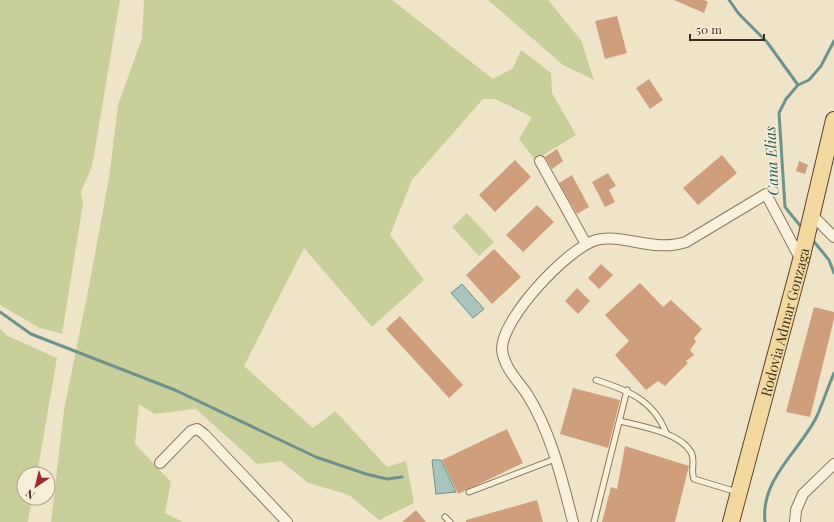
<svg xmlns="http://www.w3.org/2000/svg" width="834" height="522" viewBox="0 0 834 522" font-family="'Playfair Display',serif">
<rect width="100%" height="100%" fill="#f0e4c8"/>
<!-- green -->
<g fill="#c9cf9b">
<polygon points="0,0 120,0 92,167 81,191 83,204 62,334 40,328 0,305"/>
<polygon points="144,0 392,0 493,79 513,68 521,50 551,73 552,93 576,135 535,160 519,139 532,117 495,99 483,99 412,180 390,235 424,280 372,327 304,248 244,366 313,428 335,411 387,467 406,461 414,503 379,520 349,495 308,483 281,461 257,464 196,409 154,414 139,404 135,444 171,482 165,513 183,522 51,522 64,410 89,286 109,178 118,105 142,38"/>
<polygon points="488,0 548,0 581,40 594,80 563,65"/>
<polygon points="467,213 494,242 479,256 452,227"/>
<polygon points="0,329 8,336 57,358 37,474 24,474 24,498 32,498 28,522 0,522"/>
</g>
<!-- water -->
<g fill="#a9c4bc" stroke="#6f938a">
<polygon points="462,284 484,309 473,318 451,293"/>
<polygon points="432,460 441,460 456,492 436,494"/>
</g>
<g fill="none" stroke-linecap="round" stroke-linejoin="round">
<!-- stream -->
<g stroke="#6f938a" stroke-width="3">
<polyline points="729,0 739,14 767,42 798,85"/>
<polyline points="802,228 785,207 779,113 786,99 798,85 809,80 821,66 834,41"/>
<polyline points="811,238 829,260 834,273"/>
<polyline points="0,312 31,334 175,390 316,457 366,474 387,479 402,477"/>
<path d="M765,522c-5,-43 35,-71 52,-106 6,-14 11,-29 17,-43"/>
</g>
</g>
<!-- building -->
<g fill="#cf9f7d">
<polygon points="674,0 704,0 708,2 704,13"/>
<polygon points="617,16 627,53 605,59 595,21"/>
<polygon points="649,79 663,100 650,109 636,88"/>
<polygon points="557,149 563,161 552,169 545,157"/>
<polygon points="722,155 737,173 698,205 683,188"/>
<polygon points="515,160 531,177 495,212 479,195"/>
<polygon points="799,161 808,165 805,174 796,171"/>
<polygon points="608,173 616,186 609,190 615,202 605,207 592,182"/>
<polygon points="572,175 589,207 577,214 559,183"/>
<polygon points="537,205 554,222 523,252 506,235"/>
<polygon points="494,249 521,277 492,304 466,275"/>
<polygon points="601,264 613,275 599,289 588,278"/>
<polygon points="640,283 663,307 671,300 702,329 694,338 696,342 690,350 694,355 686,361 688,363 665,386 658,381 646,390 615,355 629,341 605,315"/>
<polygon points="577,288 590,301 578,314 565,301"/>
<polygon points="814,307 834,312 834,319 810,417 786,412"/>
<polygon points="400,316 463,385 449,398 386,329"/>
<polygon points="573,388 620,400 608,448 560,434"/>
<polygon points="507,429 523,463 458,494 442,460"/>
<polygon points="625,446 689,466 675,522 602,522 611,487 617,489"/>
<polygon points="537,500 543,522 466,522 466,520"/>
<polygon points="416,510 426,522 402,522"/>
</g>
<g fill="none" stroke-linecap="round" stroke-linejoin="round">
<!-- service casing -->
<g stroke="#8d765c" stroke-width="7">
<g id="service">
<path d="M596,380c31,10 58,20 70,53"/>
<path d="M620,421c20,5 59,11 71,31 5,9 -1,18 3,27l43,13"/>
<polyline points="469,492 555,459"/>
<polyline points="445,517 450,522"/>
<polyline points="594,522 627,390"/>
</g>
</g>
<!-- minor casing -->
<g stroke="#8d765c" stroke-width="12">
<g id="minor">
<polyline points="540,161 586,244"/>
<polyline points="811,214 834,237"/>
<polyline points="160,463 191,431 197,429 204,434 287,522"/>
<path d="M573,522c-11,-43 -22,-90 -46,-128 -9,-13 -24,-28 -25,-45 0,-31 65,-100 94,-109 27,-7 57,13 90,2l80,-48 35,66"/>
<polyline points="795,522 796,510 803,494 834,464"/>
</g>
</g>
<!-- primary casing -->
<g stroke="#5b4430" stroke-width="18">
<g id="primary">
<path id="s1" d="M731,522l70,-262 33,-140"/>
</g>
</g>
<!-- service -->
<use href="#service" stroke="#faf1dc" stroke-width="5"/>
<!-- minor -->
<use href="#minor" stroke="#faf1dc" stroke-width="10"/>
<!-- primary -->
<use href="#primary" stroke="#f3d9a0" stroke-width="16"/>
</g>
<g text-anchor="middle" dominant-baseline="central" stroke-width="3" stroke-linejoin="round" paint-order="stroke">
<!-- street labels -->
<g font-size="14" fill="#3d2e20" stroke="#f7eed8">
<text stroke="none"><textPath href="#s1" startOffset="207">Rodovia Admar Gonzaga</textPath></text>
</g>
<!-- water labels -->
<g font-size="15" font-style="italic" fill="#2f5d5a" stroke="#f7eed8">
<text transform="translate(771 161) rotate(-93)">Cana Elias</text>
</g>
</g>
<!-- north arrow -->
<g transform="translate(36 486) rotate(215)"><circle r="19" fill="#f7eed8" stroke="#ada18e"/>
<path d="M0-3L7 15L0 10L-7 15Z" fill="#9e2a2b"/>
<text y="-6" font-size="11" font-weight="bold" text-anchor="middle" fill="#3d2e20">N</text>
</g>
<!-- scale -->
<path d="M690 34v6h74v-6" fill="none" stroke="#3d2e20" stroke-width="2"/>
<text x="696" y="34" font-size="12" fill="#3d2e20" stroke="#f7eed8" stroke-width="3" paint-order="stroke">50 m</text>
</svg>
